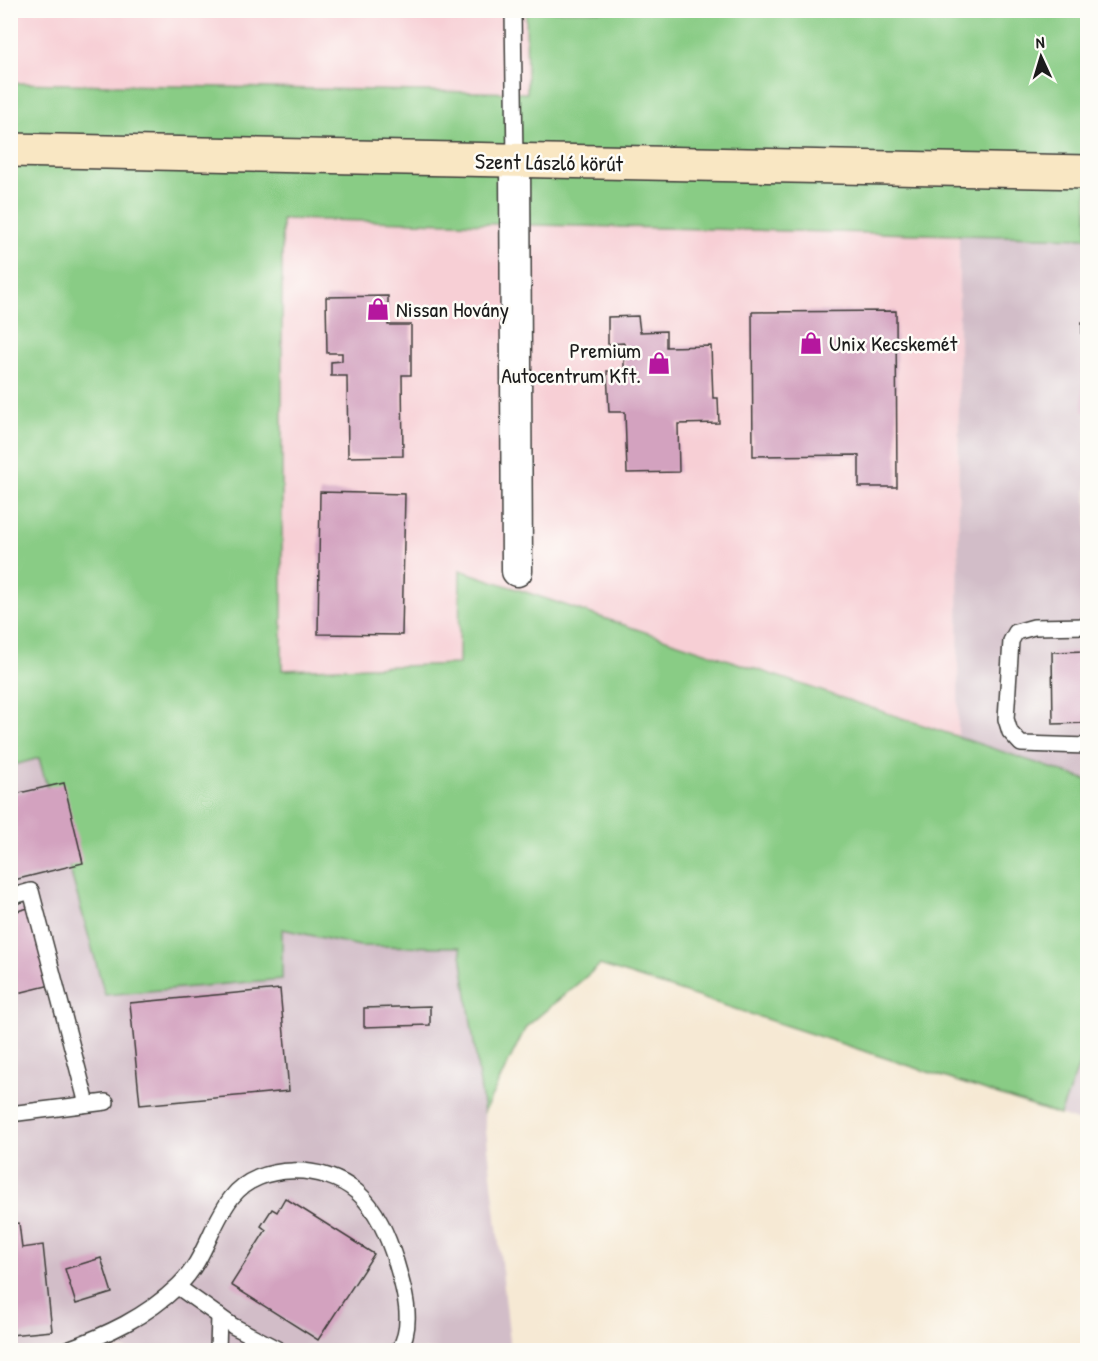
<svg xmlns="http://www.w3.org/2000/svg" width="1098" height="1361" viewBox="0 0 1098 1361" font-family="'Patrick Hand',sans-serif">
<rect width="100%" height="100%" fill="#fdfcf7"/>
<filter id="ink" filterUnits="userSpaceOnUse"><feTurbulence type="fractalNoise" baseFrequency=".0167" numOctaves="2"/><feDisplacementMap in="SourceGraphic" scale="12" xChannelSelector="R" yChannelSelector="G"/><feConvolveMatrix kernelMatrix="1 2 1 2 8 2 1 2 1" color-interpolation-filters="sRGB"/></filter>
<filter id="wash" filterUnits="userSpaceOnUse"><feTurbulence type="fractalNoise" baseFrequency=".008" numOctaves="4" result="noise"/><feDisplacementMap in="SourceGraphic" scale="24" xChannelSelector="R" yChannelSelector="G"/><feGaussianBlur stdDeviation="1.35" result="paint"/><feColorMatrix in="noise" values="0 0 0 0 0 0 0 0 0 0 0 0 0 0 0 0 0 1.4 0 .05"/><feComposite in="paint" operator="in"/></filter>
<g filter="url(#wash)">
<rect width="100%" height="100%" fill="#f6e9d4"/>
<!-- built -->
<g fill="#f7cfd5">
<polygon points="11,11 526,11 527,93 11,83"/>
<polygon points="282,219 959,235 958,738 460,570 459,664 282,670"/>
</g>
<!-- industrial -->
<g fill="#d2bdc8">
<polygon points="959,235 1087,238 1087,780 958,738"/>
<polygon points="39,757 105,995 282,929 360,946 460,947 484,1112 511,1350 11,1350 10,766"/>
<polygon points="1087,1044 1087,1125 1060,1115"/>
</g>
<!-- green -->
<polygon fill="#89cc85" stroke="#527450" stroke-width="1.5" points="526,11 1087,11 1087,238 282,219 282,670 459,664 460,570 1087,780 1087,1044 1060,1115 600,965 526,1027 484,1112 460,947 360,946 282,929 282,979 105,995 39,758 11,766 11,83 527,93"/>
<g id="blocks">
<!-- building -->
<g fill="#d3a2bf">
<polygon points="388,296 388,325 411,325 411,375 402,375 403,456 348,457 347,376 331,376 331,362 342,361 342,353 327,353 326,297"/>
<polygon points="896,311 897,487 859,487 859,455 753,456 752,312"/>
<polygon points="638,316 640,332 666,331 666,347 711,346 713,398 718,398 719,423 678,424 679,472 627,473 625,412 609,412 607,371 624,371 624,343 608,344 608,317"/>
<rect x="1082" y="322" width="6" height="90"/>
<polygon points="320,492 405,494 402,635 318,634"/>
<polygon points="1088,651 1088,723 1053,724 1052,652"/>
<polygon points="64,783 83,863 10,881 10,795"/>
<polygon points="32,907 51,985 10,995 10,913"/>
<polygon points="280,989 289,1091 140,1105 130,1003"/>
<polygon points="430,1006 430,1025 364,1027 364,1008"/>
<polygon points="285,1198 374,1254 318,1340 231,1285 266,1230 261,1226 272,1209 277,1212"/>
<polygon points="19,1223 22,1248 43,1245 52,1331 10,1335 10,1224"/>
<polygon points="101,1258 112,1293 76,1304 65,1269"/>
</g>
</g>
</g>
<g filter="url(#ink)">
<use href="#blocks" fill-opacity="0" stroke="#3d3b38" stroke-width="1.5"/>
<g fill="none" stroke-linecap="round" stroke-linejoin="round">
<!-- lane casing -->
<g stroke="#3d3b38" stroke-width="18">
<g id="lane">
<polyline points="513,10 515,162"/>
<polyline points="1088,626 1034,627 1016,632 1011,641 1006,719 1010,732 1021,744 1088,746"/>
<polyline points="10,897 31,891 87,1104"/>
<polyline points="10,1114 106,1102"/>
<polyline points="178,1287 233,1326 279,1350"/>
<path d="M65,1350c41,-15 81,-33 113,-64 27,-25 32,-61 54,-89 27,-35 93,-33 125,-5 20,17 31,45 39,70 8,27 19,62 3,88"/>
<polyline points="218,1350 219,1316"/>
</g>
</g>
<!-- street casing -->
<g stroke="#3d3b38" stroke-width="33">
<polyline id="street" points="515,162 517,571"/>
</g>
<!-- secondary casing -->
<g stroke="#3d3b38" stroke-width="36">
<polyline id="secondary" points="10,150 1088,172"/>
</g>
<!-- lane -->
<use href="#lane" stroke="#fff" stroke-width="15"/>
<!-- street -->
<use href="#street" stroke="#fff" stroke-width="30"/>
<!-- secondary -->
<use href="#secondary" stroke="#f9e7c3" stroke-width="33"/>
</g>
</g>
<!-- icons -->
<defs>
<g id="shop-bare" transform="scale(1.8)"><path d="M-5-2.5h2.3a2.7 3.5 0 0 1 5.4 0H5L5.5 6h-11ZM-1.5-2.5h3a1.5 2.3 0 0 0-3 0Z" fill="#b5179e" stroke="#fdfcf7" stroke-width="2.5" paint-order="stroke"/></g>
</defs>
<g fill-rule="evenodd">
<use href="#shop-bare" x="378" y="309"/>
<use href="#shop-bare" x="811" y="343"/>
<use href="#shop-bare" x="659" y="363"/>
</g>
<g text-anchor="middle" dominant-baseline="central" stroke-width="5" stroke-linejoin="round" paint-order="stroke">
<!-- street labels -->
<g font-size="22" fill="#1c1c1c" stroke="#fdfcf7">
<text transform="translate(549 162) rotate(1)">Szent László körút</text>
</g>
<!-- poi labels -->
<g font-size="22" fill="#1c1c1c" stroke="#fdfcf7" text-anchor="start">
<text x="396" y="309">Nissan Hovány</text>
<text x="829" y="343">Unix Kecskemét</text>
<text x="641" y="350" text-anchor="end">Premium<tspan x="641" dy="25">Autocentrum Kft.</tspan></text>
</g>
</g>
<!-- margin -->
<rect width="1098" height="1361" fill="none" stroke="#fdfcf7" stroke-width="36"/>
<!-- north arrow -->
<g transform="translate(1041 57) rotate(356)" stroke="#fdfcf7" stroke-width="4.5" paint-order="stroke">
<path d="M0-4.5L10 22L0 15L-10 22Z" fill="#1c1c1c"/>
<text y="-9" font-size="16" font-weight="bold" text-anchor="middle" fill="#1c1c1c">N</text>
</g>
</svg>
